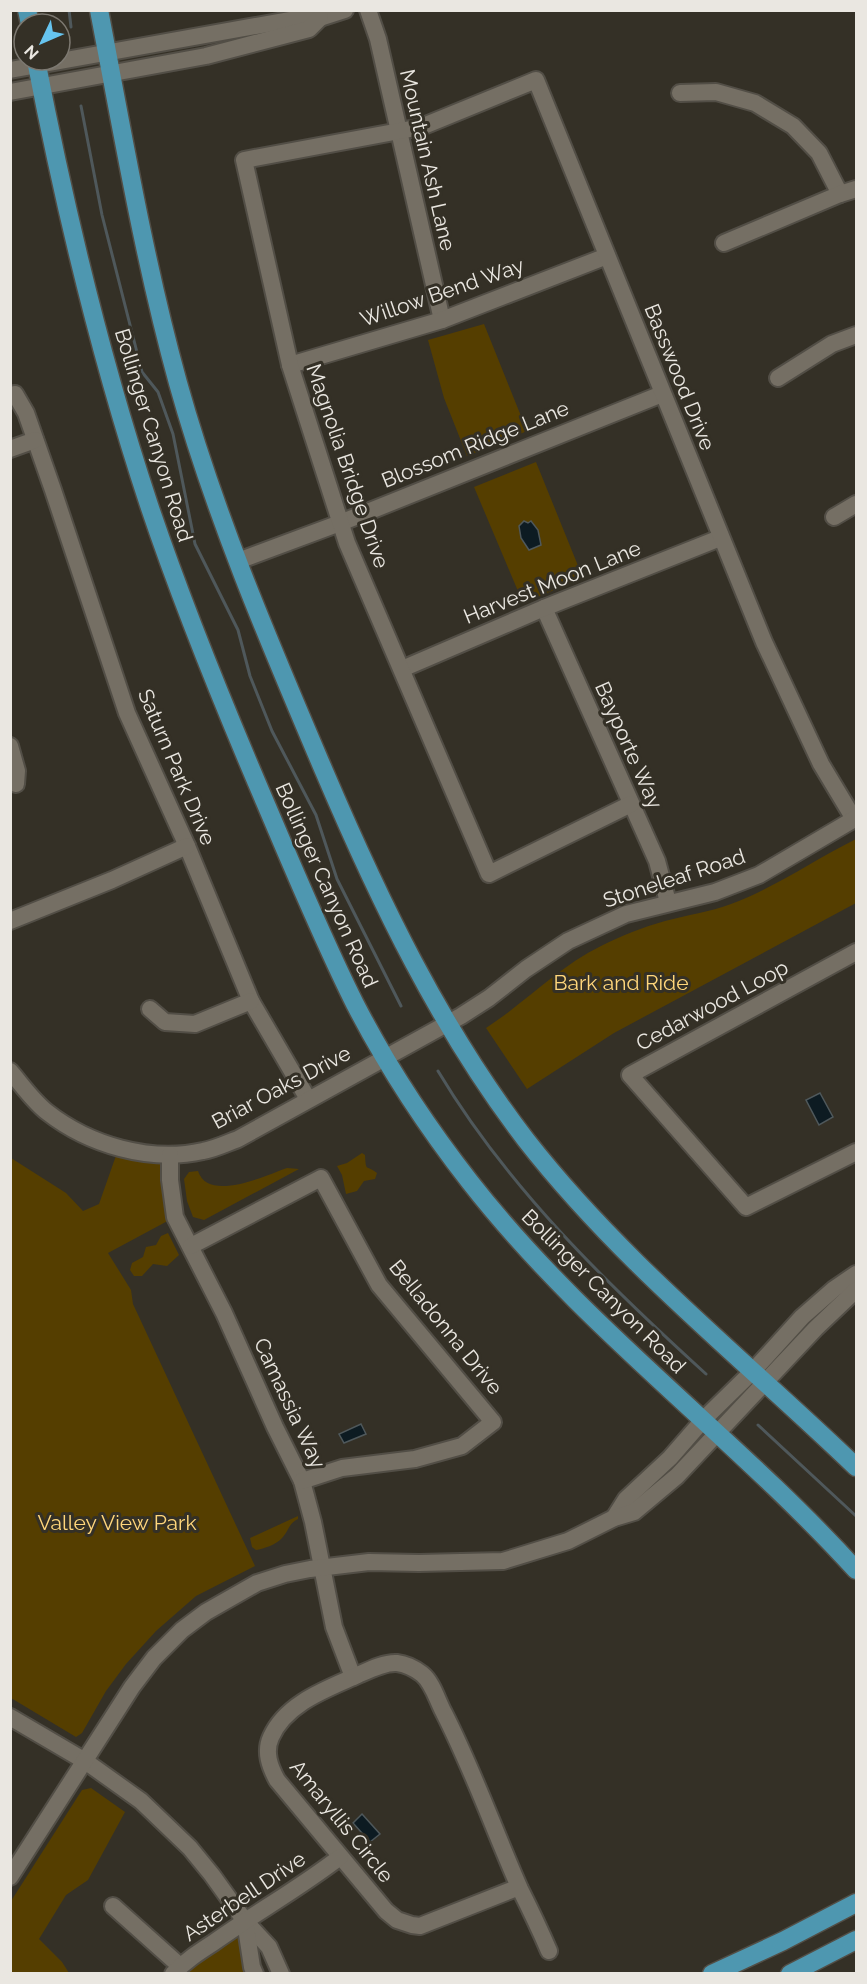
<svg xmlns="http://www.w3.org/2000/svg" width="867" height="1984" viewBox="0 0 867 1984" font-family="Raleway,sans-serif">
<rect width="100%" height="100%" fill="#343026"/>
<!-- green -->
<g fill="#553e00">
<polygon points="484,324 527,431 467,456 444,398 428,340"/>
<polygon points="536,462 583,578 523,603 474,487"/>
<path d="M856,839v64l-242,130 -87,56 -41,-61c40,-26 72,-61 115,-82 20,-10 42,-19 64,-25 22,-6 45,-9 66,-17 45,-17 83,-44 125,-65z"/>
<polygon points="119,1147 170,1155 175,1217 108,1253 131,1290 133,1304 255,1566 196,1596 156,1631 126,1664 106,1691 82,1733 76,1737 11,1698 11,1158 66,1193 83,1211 99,1204"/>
<path d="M362,1153l3,2c1,18 1,9 12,18l-2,6 -11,2 -7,10 -11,3 -4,-19 -5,-9 10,-3z"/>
<path d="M287,1168l12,1 -95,51 -11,-3 -6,-16 -3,-22 5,-7 9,-1c10,32 69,4 89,-3z"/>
<polygon points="168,1233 179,1255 167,1266 153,1264 142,1276 134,1276 130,1270 132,1263 143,1257 146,1247 156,1245 161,1236"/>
<path d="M298,1516v3c-10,5 -9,12 -16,19 -5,6 -18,11 -26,12l-4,-3 -2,-9z"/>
<polygon points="91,1788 125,1812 88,1880 66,1895 39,1939 62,1962 69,1973 11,1973 11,1901 82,1790"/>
<polygon points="245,1921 255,1973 189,1973 180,1966"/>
</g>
<!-- water -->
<g fill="#0d1b22" stroke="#4f585b" stroke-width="1.5">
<polygon points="524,521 528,523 531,521 538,530 541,545 529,550 521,538 519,526"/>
<polygon points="820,1093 833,1117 819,1125 806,1100"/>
<polygon points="361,1424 366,1434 344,1443 339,1434"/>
<polygon points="362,1814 380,1834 370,1842 353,1823"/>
</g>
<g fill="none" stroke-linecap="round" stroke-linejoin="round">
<!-- stream -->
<g stroke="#4f585b" stroke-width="3">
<polyline points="69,10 71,27"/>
<polyline points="81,106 102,215 142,372 158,392 173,434 195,544 238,630 250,676 272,731 316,815 337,879 401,1006"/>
<path d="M438,1071c70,117 168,212 268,303"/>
<polyline points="758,1425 856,1516"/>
</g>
<!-- minor casing -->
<g stroke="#524e46" stroke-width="20">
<g id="minor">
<polyline points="368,10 378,39 442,320"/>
<polyline points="10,70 306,17 320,18 345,10"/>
<polyline points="10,92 206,56 309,29 320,18"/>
<polyline points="680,93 716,92 755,103 793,126 819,153 840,194"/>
<polyline points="724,243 840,194 856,189"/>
<polyline points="290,365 442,320 607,256"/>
<polyline points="778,378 832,344 856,335"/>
<polyline points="15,394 26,413 53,490 127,713 187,846 251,1001 308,1099"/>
<polyline points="10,449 35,440"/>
<polyline points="834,517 856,504"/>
<polyline points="238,561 340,523 662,394"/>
<polyline points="544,608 657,861 668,902"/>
<polyline points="402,669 544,608 720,538"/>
<polyline points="10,746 17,771 16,784"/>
<polyline points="631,804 489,874 347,543 290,365 244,160 421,127 536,80 764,642 821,764 854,819"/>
<polyline points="10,921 112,880 187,846"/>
<polyline points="856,952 630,1075 746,1207 856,1152"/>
<polyline points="150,1009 165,1022 195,1024 251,1001"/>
<path d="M10,1071c12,14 23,30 37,41 42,33 103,51 156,39 12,-2 24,-8 35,-12l223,-123 28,-18 37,-29 42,-28 58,-27 89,-22 44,-17 97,-57"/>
<polyline points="170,1155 170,1180 175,1217 224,1313 275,1427 302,1481 313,1522 334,1627 353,1677"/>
<polyline points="191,1246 321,1178 379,1285 493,1422 462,1446 415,1459 342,1468 302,1481"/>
<polyline points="614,1518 626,1499 670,1458 704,1419 753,1371 802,1317 834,1289 856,1274"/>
<polyline points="10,1717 85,1761 141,1801 190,1848 212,1875 245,1921 269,1947 281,1974"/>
<polyline points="10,1877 132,1687 154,1658 182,1630 206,1612 257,1583 285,1574 310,1569 369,1562 419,1563 503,1561 568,1541 614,1518 634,1512 677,1476 816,1328 856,1290"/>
<path d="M519,1887l-99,39 -8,-1 -15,-5 -11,-9 -109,-131c-7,-13 -13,-28 -6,-43 15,-34 56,-48 87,-62 11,-5 27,-13 39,-12 9,1 17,5 25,11 11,9 15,26 22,39 29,57 50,117 76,176 10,20 20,41 29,62"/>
<polyline points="113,1906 180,1966"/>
<polyline points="245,1921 252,1967 255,1974"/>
<path d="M173,1974c12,-13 26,-22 40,-31 42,-30 87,-55 127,-86"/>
</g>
</g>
<!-- major casing -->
<g stroke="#524e46" stroke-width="21">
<g id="major">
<polyline points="27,10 30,24"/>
<path d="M99,10c24,125 45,250 79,373 37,133 92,261 146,388 55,129 116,257 202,369 96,123 219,220 330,327"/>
<path d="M36,60c29,150 65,300 113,445 34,101 74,199 116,297 29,68 57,136 90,202 32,62 72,123 115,178 113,145 263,253 386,388"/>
<polyline points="712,1974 783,1941 856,1903"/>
<polyline points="790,1974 856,1940"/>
</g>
</g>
<!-- minor -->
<use href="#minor" stroke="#756f64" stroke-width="16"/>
<!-- major -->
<use href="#major" stroke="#4e97b0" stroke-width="18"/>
</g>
<g text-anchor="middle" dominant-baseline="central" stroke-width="6" stroke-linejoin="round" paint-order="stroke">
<!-- street labels -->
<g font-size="21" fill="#eae7e1" stroke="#343026">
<text transform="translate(428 160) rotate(77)">Mountain Ash Lane</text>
<text transform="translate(442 292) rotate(-19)">Willow Bend Way</text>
<text transform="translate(680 377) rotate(68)">Basswood Drive</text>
<text transform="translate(154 435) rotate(73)">Bollinger Canyon Road</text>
<text transform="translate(475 444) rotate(-22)">Blossom Ridge Lane</text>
<text transform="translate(348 466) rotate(71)">Magnolia Bridge Drive</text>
<text transform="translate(552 582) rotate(-22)">Harvest Moon Lane</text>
<text transform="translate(629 745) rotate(66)">Bayporte Way</text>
<text transform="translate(177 767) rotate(67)">Saturn Park Drive</text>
<text transform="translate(674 878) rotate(-18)">Stoneleaf Road</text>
<text transform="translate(327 885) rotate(66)">Bollinger Canyon Road</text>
<text transform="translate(712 1005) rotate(-28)">Cedarwood Loop</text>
<text transform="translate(281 1087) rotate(-28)">Briar Oaks Drive</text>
<text transform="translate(604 1291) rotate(45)">Bollinger Canyon Road</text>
<text transform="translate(446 1327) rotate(51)">Belladonna Drive</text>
<text transform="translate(290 1403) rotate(65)">Camassia Way</text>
<text transform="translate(342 1821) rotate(51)">Amaryllis Circle</text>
<text transform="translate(244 1896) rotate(-34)">Asterbell Drive</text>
</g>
<!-- park labels -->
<g font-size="21" fill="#ffd67b" stroke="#343026">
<text x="621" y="982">Bark and Ride</text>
<text x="117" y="1522">Valley View Park</text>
</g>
</g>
<!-- border -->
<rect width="867" height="1984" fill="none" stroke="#eae7e1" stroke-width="24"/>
<!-- north arrow -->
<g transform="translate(42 42) rotate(226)"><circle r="28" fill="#343026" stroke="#7d7971" stroke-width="1.5"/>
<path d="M0-4.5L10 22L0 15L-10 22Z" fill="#66c4ef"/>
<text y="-9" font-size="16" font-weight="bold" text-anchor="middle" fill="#eae7e1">N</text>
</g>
</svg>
